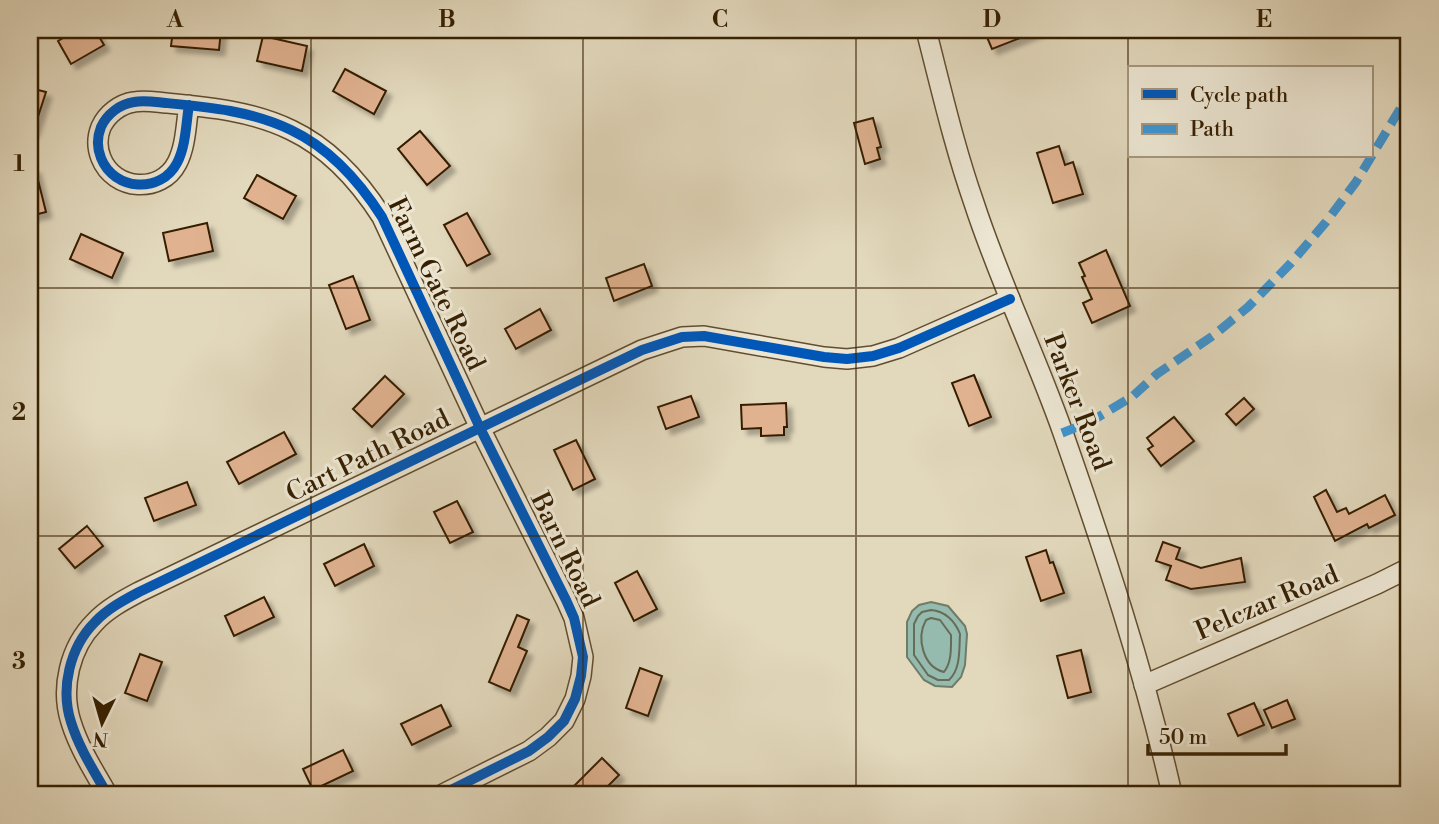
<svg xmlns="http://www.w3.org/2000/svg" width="1439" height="824" viewBox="0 0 1439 824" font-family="'Libre Bodoni',serif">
<defs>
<filter id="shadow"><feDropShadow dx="5.5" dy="5.5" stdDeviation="2" flood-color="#0004"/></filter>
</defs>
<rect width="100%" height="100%" fill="#e2d8bc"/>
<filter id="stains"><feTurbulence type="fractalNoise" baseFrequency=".00286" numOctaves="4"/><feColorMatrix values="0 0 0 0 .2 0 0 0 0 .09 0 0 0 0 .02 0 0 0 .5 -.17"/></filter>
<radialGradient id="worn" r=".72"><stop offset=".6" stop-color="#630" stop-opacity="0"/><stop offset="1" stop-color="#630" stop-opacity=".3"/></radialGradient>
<!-- water -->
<polygon fill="#95baae" stroke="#6f7c68" stroke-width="2" points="931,602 948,606 965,626 967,634 965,665 961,677 952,687 935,686 924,680 907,657 907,622 912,611 919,605"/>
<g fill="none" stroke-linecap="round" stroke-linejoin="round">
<!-- shore -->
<g stroke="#666c57" stroke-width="2">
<path d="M931,610c14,1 24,11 29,24 -1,15 1,35 -11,46h-11l-10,-5 -14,-20v-31l4,-8 4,-4z"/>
<path d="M931,618l9,2 11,15c0,12 1,27 -7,37 -21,-5 -28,-34 -18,-52z"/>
</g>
</g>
<!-- building -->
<g fill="#e0b290" stroke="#361f00" stroke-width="2" filter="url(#shadow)">
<polygon points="77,30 95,30 104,45 71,64 58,41"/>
<polygon points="173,30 221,30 219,50 171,46"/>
<polygon points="984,30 1038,30 1038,31 992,49"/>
<polygon points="263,36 307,46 302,71 257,61"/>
<polygon points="345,69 386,91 374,114 333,91"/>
<polygon points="30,88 46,92 33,132 30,132"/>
<polygon points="873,118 881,147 877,148 880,159 865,164 854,123"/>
<polygon points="420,131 450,166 427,185 398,149"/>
<polygon points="1059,146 1065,165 1073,162 1083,194 1053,203 1037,153"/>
<polygon points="35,168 46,212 30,216 30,169"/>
<polygon points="257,175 296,196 283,219 244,198"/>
<polygon points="467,213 490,254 467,266 444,225"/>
<polygon points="207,223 213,251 169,261 163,233"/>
<polygon points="81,234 123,253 112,278 70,259"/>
<polygon points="1106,250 1130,306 1092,323 1083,303 1092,299 1082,277 1085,276 1079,263"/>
<polygon points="644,264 652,286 614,301 606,278"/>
<polygon points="353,276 370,320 346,329 329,285"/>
<polygon points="540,309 551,330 516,349 505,329"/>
<polygon points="974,375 991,417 969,426 952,383"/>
<polygon points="385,376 404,394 372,427 353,409"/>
<polygon points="691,396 699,417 666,429 658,407"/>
<polygon points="1244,398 1254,409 1236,425 1226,414"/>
<polygon points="786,403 787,427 784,427 784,435 761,436 761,428 742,429 741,405"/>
<polygon points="1174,417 1194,441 1161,466 1148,449 1153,446 1147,438"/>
<polygon points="284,432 296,454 239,484 227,462"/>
<polygon points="576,440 595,479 573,490 554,450"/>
<polygon points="187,482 196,505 154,521 145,498"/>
<polygon points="1326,490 1337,512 1346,508 1349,514 1385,495 1395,515 1369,528 1367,524 1335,541 1314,497"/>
<polygon points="457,501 473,532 450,543 434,512"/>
<polygon points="87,526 103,546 75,568 59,549"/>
<polygon points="1163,542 1180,548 1176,559 1201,568 1241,558 1245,582 1191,589 1166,580 1171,566 1156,561"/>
<polygon points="364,544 374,566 335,586 324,564"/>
<polygon points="1046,550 1050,563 1053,562 1064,593 1041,601 1026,557"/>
<polygon points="637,571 657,609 634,621 615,583"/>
<polygon points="264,597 274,617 234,636 225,616"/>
<polygon points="517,615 529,620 518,647 527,651 510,691 489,682"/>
<polygon points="1081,650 1091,692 1068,698 1057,656"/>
<polygon points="140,654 162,662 147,701 125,693"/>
<polygon points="640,668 662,676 648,716 626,708"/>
<polygon points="1287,700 1295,719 1272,728 1264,710"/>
<polygon points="1254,703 1264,725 1238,736 1228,714"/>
<polygon points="441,705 451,726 412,745 401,724"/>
<polygon points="343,750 353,771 313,790 303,769"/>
<polygon points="602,758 619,775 600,794 566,794"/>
</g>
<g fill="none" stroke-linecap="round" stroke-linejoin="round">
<!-- minor casing -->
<g stroke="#614d2f" stroke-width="22">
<g id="minor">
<path d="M926,30c15,58 28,116 48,173 25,77 61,151 88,227 42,120 82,240 110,364"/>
<path d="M189,105c-3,18 -3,41 -12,58 -16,31 -63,28 -76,-5 -4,-10 -4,-21 0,-31 6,-13 19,-23 33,-25 10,-2 21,0 32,1 42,4 86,8 125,27 40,19 68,51 91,87l98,211 86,172 8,18 9,39 -2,19 -6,23 -11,22 -16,16 -19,14 -86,43"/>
<polyline points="1144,685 1377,584 1409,568"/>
<path d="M107,794c-13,-23 -28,-46 -36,-72 -11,-34 -1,-75 24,-100 12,-13 29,-22 44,-30l503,-242 40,-13 22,-1 120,21 23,2 26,-3 26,-8 111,-49"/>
</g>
</g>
<!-- minor -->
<use href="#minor" stroke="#ece6d3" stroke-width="19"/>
<!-- quiet -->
<polyline stroke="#3e94d0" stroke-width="9" stroke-dasharray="18 9" stroke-linecap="butt" points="1062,433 1090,422 1133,396 1157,374 1214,335 1248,307 1291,263 1326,222 1356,182 1409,94"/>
<!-- cycleway casing -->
<g stroke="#ece6d3" stroke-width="15">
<g id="cycleway">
<path d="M189,105c-3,18 -3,41 -12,58 -16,31 -63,28 -76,-5 -4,-10 -4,-21 0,-31 6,-13 19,-23 33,-25 10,-2 21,0 32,1 42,4 86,8 125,27 40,19 68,51 91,87l98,211 86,172 8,18 9,39 -2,19 -6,23 -11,22 -16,16 -19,14 -86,43"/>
<path d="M107,794c-13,-23 -28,-46 -36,-72 -11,-34 -1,-75 24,-100 12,-13 29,-22 44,-30l503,-242 40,-13 22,-1 120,21 23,2 26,-3 26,-8 111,-49"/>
</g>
</g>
<!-- cycleway -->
<use href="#cycleway" stroke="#0057b8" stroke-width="10"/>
</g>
<!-- grid -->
<path fill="none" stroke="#361f00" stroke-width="2" stroke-opacity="0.55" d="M311,30v764M583,30v764M856,30v764M1128,30v764M30,288h1379M30,536h1379"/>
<g text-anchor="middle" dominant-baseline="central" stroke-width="6" stroke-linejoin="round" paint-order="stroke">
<!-- street labels -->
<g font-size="26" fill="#361f00" stroke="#ece6d3">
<text transform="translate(436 284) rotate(64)">Farm Gate Road</text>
<text transform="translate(1077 402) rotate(69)">Parker Road</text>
<text transform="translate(368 456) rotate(-26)">Cart Path Road</text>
<text transform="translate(565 550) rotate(64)">Barn Road</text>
<text transform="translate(1267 603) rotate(-23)">Pelczar Road</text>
</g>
</g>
<!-- margin -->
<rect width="1439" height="824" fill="none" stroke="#e2d8bc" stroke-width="77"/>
<!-- legend -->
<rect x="1128" y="66" width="245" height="91" fill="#ece6d3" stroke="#a3967f" stroke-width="2"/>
<rect x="1142" y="89" width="35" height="10" fill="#0057b8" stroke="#a3967f" stroke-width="2"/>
<text x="1190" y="102" font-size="21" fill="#361f00">Cycle path</text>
<rect x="1142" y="124" width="35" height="10" fill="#3e94d0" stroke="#a3967f" stroke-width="2"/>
<text x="1190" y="136" font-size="21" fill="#361f00">Path</text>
<!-- north arrow -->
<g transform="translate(102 723) rotate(185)" stroke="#ece6d3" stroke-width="5" paint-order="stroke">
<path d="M0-5L12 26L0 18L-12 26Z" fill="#361f00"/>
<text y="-10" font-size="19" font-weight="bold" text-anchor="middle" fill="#361f00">N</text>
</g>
<!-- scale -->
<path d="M1148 744v10h138v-10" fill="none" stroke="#361f00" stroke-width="3.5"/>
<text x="1159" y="744" font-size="21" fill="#361f00" stroke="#ece6d3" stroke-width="5" paint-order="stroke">50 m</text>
<rect x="38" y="38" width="1362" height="748" fill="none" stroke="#361f00" stroke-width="2.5"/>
<g font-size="23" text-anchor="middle" font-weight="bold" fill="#361f00">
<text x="175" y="27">A</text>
<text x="447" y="27">B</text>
<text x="720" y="27">C</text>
<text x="992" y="27">D</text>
<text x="1264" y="27">E</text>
<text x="19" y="171">1</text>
<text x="19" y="420">2</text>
<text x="19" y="669">3</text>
</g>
<rect width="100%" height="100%" filter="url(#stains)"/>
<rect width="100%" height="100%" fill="url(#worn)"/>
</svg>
